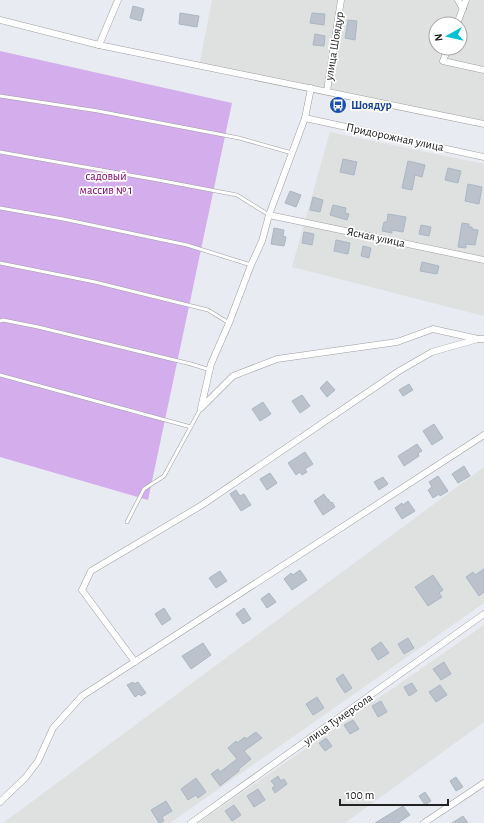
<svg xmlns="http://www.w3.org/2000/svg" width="484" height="823" viewBox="0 0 484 823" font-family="'Alegreya Sans',sans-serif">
<rect width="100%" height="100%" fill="#e9ebf2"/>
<!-- residential -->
<g fill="#dfe0e0" fill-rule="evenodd">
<path d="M212,0h272v125l-285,-58zM436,24h24v24h-24z"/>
<polygon points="330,132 484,164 484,316 292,267"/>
<polygon points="484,467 484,603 170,823 3,823"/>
<polygon points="484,625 484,722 345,823 198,823"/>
</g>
<!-- grass -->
<polygon fill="#d4aded" points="0,51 232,103 148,500 0,457"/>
<!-- building -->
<g fill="#bbc2cb" stroke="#aab7c5">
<polygon points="133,6 144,9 141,21 130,18"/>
<polygon points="180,13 199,16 197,27 179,24"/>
<polygon points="312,13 325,14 324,25 310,23"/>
<polygon points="348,20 357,21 355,40 345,38"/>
<polygon points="315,34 325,36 324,46 313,45"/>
<polygon points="343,159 357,162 354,175 340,172"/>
<polygon points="408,161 425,165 422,177 415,175 412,190 402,188"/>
<polygon points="448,168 461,171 458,183 445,180"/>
<polygon points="468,184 482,187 479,204 465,201"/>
<polygon points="290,191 301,195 296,207 285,203"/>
<polygon points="313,197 323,200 320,212 310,210"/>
<polygon points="333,205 346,208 345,213 349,214 347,220 330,215"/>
<polygon points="388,214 406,217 403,232 392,230 392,233 382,231 384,222 387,222"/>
<polygon points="462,223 469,224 469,227 472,227 472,229 478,230 475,245 466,244 466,248 458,247"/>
<polygon points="421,225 431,227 429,236 419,234"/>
<polygon points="274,228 284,230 283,236 286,237 284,246 271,244"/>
<polygon points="304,232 314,234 312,245 302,243"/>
<polygon points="336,240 350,243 348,254 334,251"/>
<polygon points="363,246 371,248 369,258 361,256"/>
<polygon points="422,262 439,266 437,274 420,271"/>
<polygon points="327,381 335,390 327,397 320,388"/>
<polygon points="409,384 413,390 403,396 399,390"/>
<polygon points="302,395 310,406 300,413 292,401"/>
<polygon points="263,402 271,414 260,421 252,409"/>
<polygon points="434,424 443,438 432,445 423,431"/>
<polygon points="417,444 422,451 418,453 419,456 404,466 398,456"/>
<polygon points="305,452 313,464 305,469 307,472 302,475 300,472 296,475 288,463"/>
<polygon points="464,466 470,476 458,483 452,474"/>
<polygon points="270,473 277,483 267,490 260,479"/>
<polygon points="438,476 448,491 440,496 439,494 433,498 428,490 432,487 429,482"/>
<polygon points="383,477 388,484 379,490 374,482"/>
<polygon points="236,490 240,496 244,494 251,505 241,511 230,494"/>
<polygon points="324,494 327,499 328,499 331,503 332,502 335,507 323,515 314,501"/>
<polygon points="408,501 415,511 402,519 395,508 402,503 403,505"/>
<polygon points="484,569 484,592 479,596 466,577 473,572 475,575"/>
<polygon points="300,570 307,580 292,590 284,579 291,573 293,575"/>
<polygon points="220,571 227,581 216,588 209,578"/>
<polygon points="433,575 443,590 439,593 442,597 428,606 415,587"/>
<polygon points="269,593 276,602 267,608 261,599"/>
<polygon points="164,608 171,619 162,625 155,614"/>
<polygon points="244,608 251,619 243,624 236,614"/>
<polygon points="408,638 414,648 404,654 398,644"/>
<polygon points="381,642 389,653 378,660 371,649"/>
<polygon points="203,643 211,655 191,669 182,656"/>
<polygon points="444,662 451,674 441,680 433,669"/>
<polygon points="343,674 352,688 345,693 336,679"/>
<polygon points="133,682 134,684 138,682 146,693 141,696 139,694 135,697 127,685"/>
<polygon points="412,683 417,691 409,696 404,687"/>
<polygon points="440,685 447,695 436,702 429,692"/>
<polygon points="317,697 324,708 313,715 306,704"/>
<polygon points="381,701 387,712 378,717 372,706"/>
<polygon points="353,720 359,729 350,734 344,725"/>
<polygon points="256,732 262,738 244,751 251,759 239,769 239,771 220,786 211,774 218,769 220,772 237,759 228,748 236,741 237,743 245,737 246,739"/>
<polygon points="326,738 332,746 325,751 319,743"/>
<polygon points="278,776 281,781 284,779 287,784 275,793 272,788 275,786 271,781"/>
<polygon points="456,777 463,787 456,791 450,781"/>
<polygon points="196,778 206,792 198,798 196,795 188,800 181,789"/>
<polygon points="258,789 265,800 254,807 247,796"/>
<polygon points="425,792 431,801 425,805 419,796"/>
<polygon points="166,801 172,811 162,817 164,821 159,823 151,810"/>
<polygon points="234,805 241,815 232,821 225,811"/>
<polygon points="403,806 410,815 398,823 375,823"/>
<polygon points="463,816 468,823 452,823"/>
</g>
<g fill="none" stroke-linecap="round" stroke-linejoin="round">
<!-- lane casing -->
<g stroke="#9f9f9f" stroke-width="4">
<g id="lane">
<polyline points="0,96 98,111 239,138 292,153"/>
<polyline points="0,152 158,180 237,195 269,215"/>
<polyline points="0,208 63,219 187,245 251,265"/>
<polyline points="0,263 95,282 208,310 229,323"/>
<polyline points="0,321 3,320 38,327 191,364 210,370"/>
<polyline points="0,375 191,427"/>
<polyline points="127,522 144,489 164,476 201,408"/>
</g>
</g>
<!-- street casing -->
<g stroke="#9f9f9f" stroke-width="7">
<g id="street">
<polyline points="458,0 463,9"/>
<polyline points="0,20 99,45 484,124"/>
<polyline points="457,24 466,0"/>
<polyline points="99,45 118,0"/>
<polyline points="448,48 443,61 484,70"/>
<polyline points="311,88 305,118 269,215 262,241 251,265 229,323 211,364 201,408 233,376 277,359 397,342 433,329 478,339"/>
<polyline points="327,91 341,0"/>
<polyline points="305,118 484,157"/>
<polyline points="269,215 484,260"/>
<polyline points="135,662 82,590 91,571 202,505 399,371 432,352 478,339 484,339"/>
<polyline points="0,802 26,777 38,761 53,728 82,696 484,435"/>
<polyline points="191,823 484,614"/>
<polyline points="424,823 484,783"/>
</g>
</g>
<!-- lane -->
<use href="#lane" stroke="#fff" stroke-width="3"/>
<!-- street -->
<use href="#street" stroke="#fff" stroke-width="6"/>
</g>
<!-- icons -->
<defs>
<g id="bus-disc" transform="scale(0.9)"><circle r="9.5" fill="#1a4fb4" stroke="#fff"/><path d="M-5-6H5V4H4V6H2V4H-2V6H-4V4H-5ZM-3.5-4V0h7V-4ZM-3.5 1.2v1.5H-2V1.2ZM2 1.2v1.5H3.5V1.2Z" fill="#fff"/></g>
</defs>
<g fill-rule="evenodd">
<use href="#bus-disc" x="338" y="105"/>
</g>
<g text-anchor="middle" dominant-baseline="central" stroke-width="3.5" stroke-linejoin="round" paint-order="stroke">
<!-- street labels -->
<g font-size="12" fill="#222" stroke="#fff">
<text transform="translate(334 46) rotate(-81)">улица Шоядур</text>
<text transform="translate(395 137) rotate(12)">Придорожная улица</text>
<text transform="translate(376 237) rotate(12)">Ясная улица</text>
<text transform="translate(338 719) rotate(-35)">улица Тумерсола</text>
</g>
<!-- transit labels -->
<g font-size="12" font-weight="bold" fill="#164399" stroke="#fff" text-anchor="start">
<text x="351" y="105">Шоядур</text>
</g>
<!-- park labels -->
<g font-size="12" fill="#890773" stroke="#fff">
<text x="106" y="176">садовый<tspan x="106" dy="14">массив № 1</tspan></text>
</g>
</g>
<!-- north arrow -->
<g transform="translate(448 36) rotate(262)"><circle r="19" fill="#ffffff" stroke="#a7a7a7"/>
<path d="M0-3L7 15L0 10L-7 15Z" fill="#00c1d4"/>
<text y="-6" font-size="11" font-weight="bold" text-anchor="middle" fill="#222222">N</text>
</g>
<!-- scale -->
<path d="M340 799v6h108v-6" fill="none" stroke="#222222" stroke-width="2"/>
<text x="346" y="799" font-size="12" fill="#222222" stroke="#ffffff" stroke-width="3" paint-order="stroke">100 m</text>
</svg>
